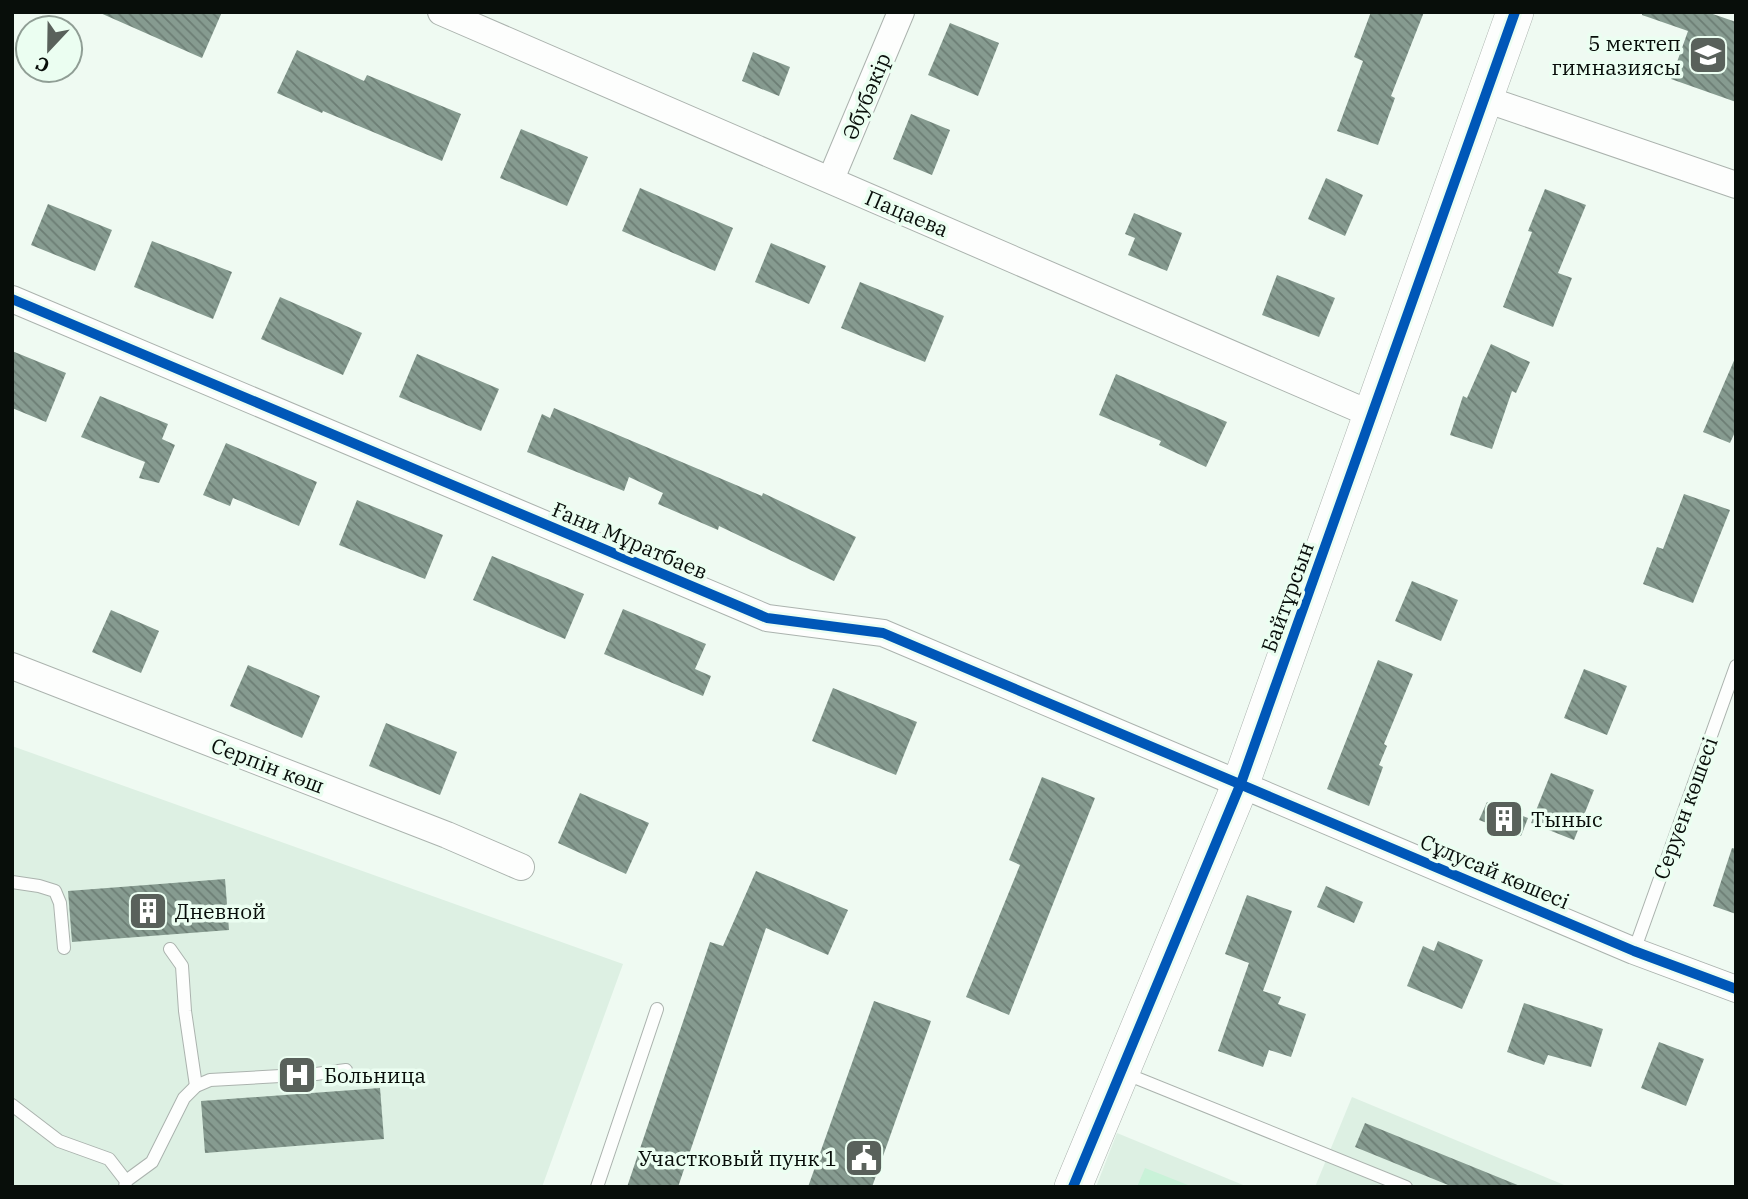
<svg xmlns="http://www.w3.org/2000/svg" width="1748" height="1199" viewBox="0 0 1748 1199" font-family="'IBM Plex Serif',serif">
<defs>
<pattern id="building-back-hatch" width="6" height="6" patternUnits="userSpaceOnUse" patternTransform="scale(1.75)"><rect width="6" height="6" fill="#869b90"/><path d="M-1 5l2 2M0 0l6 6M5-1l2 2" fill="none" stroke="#6c7d74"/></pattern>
</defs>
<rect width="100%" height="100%" fill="#effaf2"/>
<!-- built -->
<g fill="#ddf0e3">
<polygon points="12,746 623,964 542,1187 12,1187"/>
<polygon points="1352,1097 1569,1187 1315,1187"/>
<polygon points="1117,1133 1248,1187 1096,1187"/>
</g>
<!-- pitch -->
<polygon fill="#c9f2d8" points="1145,1168 1193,1187 1137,1187"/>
<!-- building -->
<g fill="url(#building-back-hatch)">
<polygon points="98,12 222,12 202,58"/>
<polygon points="1371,12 1424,12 1391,96 1395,98 1378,145 1337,131 1363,61 1354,57"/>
<polygon points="1642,12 1707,12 1736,22 1736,102 1671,79 1688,31 1642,15"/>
<polygon points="950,23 999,43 978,96 928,75"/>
<polygon points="297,50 364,81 367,75 461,114 442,161 323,111 322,113 277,93"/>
<polygon points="753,52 790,67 779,96 742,81"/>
<polygon points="911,114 950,130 932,175 893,159"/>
<polygon points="521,129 588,157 567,206 500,178"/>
<polygon points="1326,178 1363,195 1345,236 1308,219"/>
<polygon points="640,188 733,228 715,271 622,231"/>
<polygon points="1545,189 1586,205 1558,273 1572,278 1553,327 1503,307 1532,232 1528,231"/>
<polygon points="48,204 112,230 95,271 31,245"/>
<polygon points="1134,213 1182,233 1167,271 1128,255 1135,238 1125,234"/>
<polygon points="152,241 232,272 213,319 134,287"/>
<polygon points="771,243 826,266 809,304 755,282"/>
<polygon points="1277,275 1335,298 1319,337 1262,315"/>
<polygon points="860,282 944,316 925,362 841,328"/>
<polygon points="280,297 362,333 343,375 261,339"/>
<polygon points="1491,344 1530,362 1516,393 1512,391 1492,449 1450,435 1463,396 1467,398"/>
<polygon points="12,351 66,373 46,422 12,408"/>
<polygon points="417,354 499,389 481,431 399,397"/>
<polygon points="1736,356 1736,430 1730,443 1703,432"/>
<polygon points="1116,374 1227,422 1206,467 1159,445 1161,441 1099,415"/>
<polygon points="100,396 168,424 162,439 175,445 159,483 139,478 145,462 81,437"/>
<polygon points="554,408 762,496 763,493 856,537 834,581 719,526 718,530 658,504 663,493 629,477 624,491 527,452 542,414 550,418"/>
<polygon points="226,443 317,482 299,526 233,498 230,506 203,495"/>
<polygon points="1684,494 1730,510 1693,603 1643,584 1657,547 1663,549"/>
<polygon points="357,500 443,535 425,579 339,545"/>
<polygon points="492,556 584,594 565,639 473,600"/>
<polygon points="1412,581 1458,600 1441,641 1395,621"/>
<polygon points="623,609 706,644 695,669 711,676 703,696 604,654"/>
<polygon points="111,610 159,631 141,673 92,652"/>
<polygon points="1378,660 1413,674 1384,744 1387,746 1379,765 1383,767 1369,806 1327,789"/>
<polygon points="248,665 320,696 302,738 230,706"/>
<polygon points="1584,669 1627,686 1607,735 1564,718"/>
<polygon points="833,688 917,722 896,775 812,741"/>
<polygon points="386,723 457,752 440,795 369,766"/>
<polygon points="1551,773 1594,790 1574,840 1531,823"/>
<polygon points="1042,777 1095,798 1009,1015 966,997 1020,865 1009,860"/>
<polygon points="580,793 649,823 626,874 558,843"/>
<polygon points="1487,802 1528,818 1521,836 1479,820"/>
<polygon points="1732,848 1736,849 1736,914 1713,906"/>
<polygon points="756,871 848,910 828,955 766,928 678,1187 627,1187 710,942 723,946"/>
<polygon points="225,879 229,930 72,942 68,891"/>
<polygon points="1326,886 1363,902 1354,923 1317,907"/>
<polygon points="1247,895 1292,911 1263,991 1281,997 1278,1004 1306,1014 1291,1057 1269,1050 1263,1067 1218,1051 1249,963 1225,954"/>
<polygon points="1438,941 1483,960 1462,1009 1407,986 1423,946 1434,951"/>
<polygon points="874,1001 931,1021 872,1187 808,1187"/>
<polygon points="1524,1003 1603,1029 1591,1067 1548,1055 1544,1065 1507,1052"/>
<polygon points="1659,1042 1704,1059 1686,1106 1641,1088"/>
<polygon points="380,1088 384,1139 205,1153 201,1101"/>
<polygon points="1365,1123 1520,1186 1520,1187 1453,1187 1355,1147"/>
</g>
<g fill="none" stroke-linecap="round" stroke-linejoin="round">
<!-- lane casing -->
<g stroke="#abb3ae" stroke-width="14">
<g id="lane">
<polyline points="12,882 39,886 55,891 60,903 64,948"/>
<polyline points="170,949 182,966 185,1011 196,1086"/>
<polyline points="1634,951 1736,666"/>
<polyline points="1124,1073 1406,1187"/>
<polyline points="12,1105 59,1141 109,1159 126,1181 125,1187"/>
<polyline points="126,1181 152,1162 184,1098 196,1086 210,1080 316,1074 346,1070"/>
<polyline points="597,1187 657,1009"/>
</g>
</g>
<!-- street casing -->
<g stroke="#abb3ae" stroke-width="28">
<g id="street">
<polyline points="441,12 1373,415"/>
<polyline points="1485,99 1736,185"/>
<polyline points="831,179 901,12"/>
<polyline points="12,299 767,618 883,633 1634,951 1736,989"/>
<polyline points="12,666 447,835 521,867"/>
</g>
</g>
<!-- secondary casing -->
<g stroke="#abb3ae" stroke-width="38">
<polyline id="secondary" points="1073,1187 1241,783 1515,12"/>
</g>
<!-- lane -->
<use href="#lane" stroke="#fdfefd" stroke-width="12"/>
<!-- street -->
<use href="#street" stroke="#fdfefd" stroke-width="26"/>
<!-- secondary -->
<use href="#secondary" stroke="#fdfefd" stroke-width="37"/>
<!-- cycleway casing -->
<g stroke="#ebfef1" stroke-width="15">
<g id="cycleway">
<polyline points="12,299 767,618 883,633 1634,951 1736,989"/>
<polyline points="1073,1187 1241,783 1515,12"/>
</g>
</g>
<!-- cycleway -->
<use href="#cycleway" stroke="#0057b8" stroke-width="10"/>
</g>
<!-- icons -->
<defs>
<g id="school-square" transform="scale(2.0125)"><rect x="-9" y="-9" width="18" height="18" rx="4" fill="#59615b" stroke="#ebfef1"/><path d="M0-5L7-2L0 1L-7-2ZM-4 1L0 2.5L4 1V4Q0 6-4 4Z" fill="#fff"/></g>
<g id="building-square" transform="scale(2.0125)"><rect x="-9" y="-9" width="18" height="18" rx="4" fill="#59615b" stroke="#ebfef1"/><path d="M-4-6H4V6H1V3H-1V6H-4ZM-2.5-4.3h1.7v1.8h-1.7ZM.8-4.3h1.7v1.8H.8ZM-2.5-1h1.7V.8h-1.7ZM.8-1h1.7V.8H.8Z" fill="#fff"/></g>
<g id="hospital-square" transform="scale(2.0125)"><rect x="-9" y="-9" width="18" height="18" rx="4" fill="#59615b" stroke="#ebfef1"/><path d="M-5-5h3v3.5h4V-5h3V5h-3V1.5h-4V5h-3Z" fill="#fff"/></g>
<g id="civic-square" transform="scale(2.0125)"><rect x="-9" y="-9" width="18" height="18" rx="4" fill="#59615b" stroke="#ebfef1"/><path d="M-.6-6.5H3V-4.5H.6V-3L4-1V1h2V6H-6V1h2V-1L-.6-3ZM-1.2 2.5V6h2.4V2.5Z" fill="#fff"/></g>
</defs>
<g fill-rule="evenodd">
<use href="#school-square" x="1708" y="55"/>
<use href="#building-square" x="1504" y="819"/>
<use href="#building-square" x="148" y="911"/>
<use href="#hospital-square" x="297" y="1075"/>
<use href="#civic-square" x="864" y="1158"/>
</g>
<g text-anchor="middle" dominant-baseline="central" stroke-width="7" stroke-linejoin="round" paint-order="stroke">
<!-- poi labels -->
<g font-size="21" fill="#080e0a" stroke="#ebfef1" text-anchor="start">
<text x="1681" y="43" text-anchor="end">5 мектеп<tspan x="1681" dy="24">гимназиясы</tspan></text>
<text x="1531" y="819">Тыныс</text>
<text x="175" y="911">Дневной</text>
<text x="324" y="1075">Больница</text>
<text x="837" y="1158" text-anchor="end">Участковый пунк 1</text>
</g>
<!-- street labels -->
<g font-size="21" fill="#080e0a" stroke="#ebfef1">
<text transform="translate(866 96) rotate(-67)">Әбубәкір</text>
<text transform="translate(907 213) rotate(23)">Пацаева</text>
<text transform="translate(630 540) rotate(23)">Ғани Мұратбаев</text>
<text transform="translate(1287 597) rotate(-70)">Байтұрсын</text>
<text transform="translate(268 765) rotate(21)">Серпін көш</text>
<text transform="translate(1685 808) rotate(-70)">Серуен көшесі</text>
<text transform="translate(1495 871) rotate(23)">Сұлусай көшесі</text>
</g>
</g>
<!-- border -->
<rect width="1748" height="1199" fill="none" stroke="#080e0a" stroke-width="28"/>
<!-- north arrow -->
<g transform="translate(49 49) rotate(202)"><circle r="33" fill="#ebfef1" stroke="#909e95" stroke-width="2"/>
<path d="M0-5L12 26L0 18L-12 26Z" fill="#59615b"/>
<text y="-10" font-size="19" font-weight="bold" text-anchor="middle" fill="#080e0a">С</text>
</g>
</svg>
